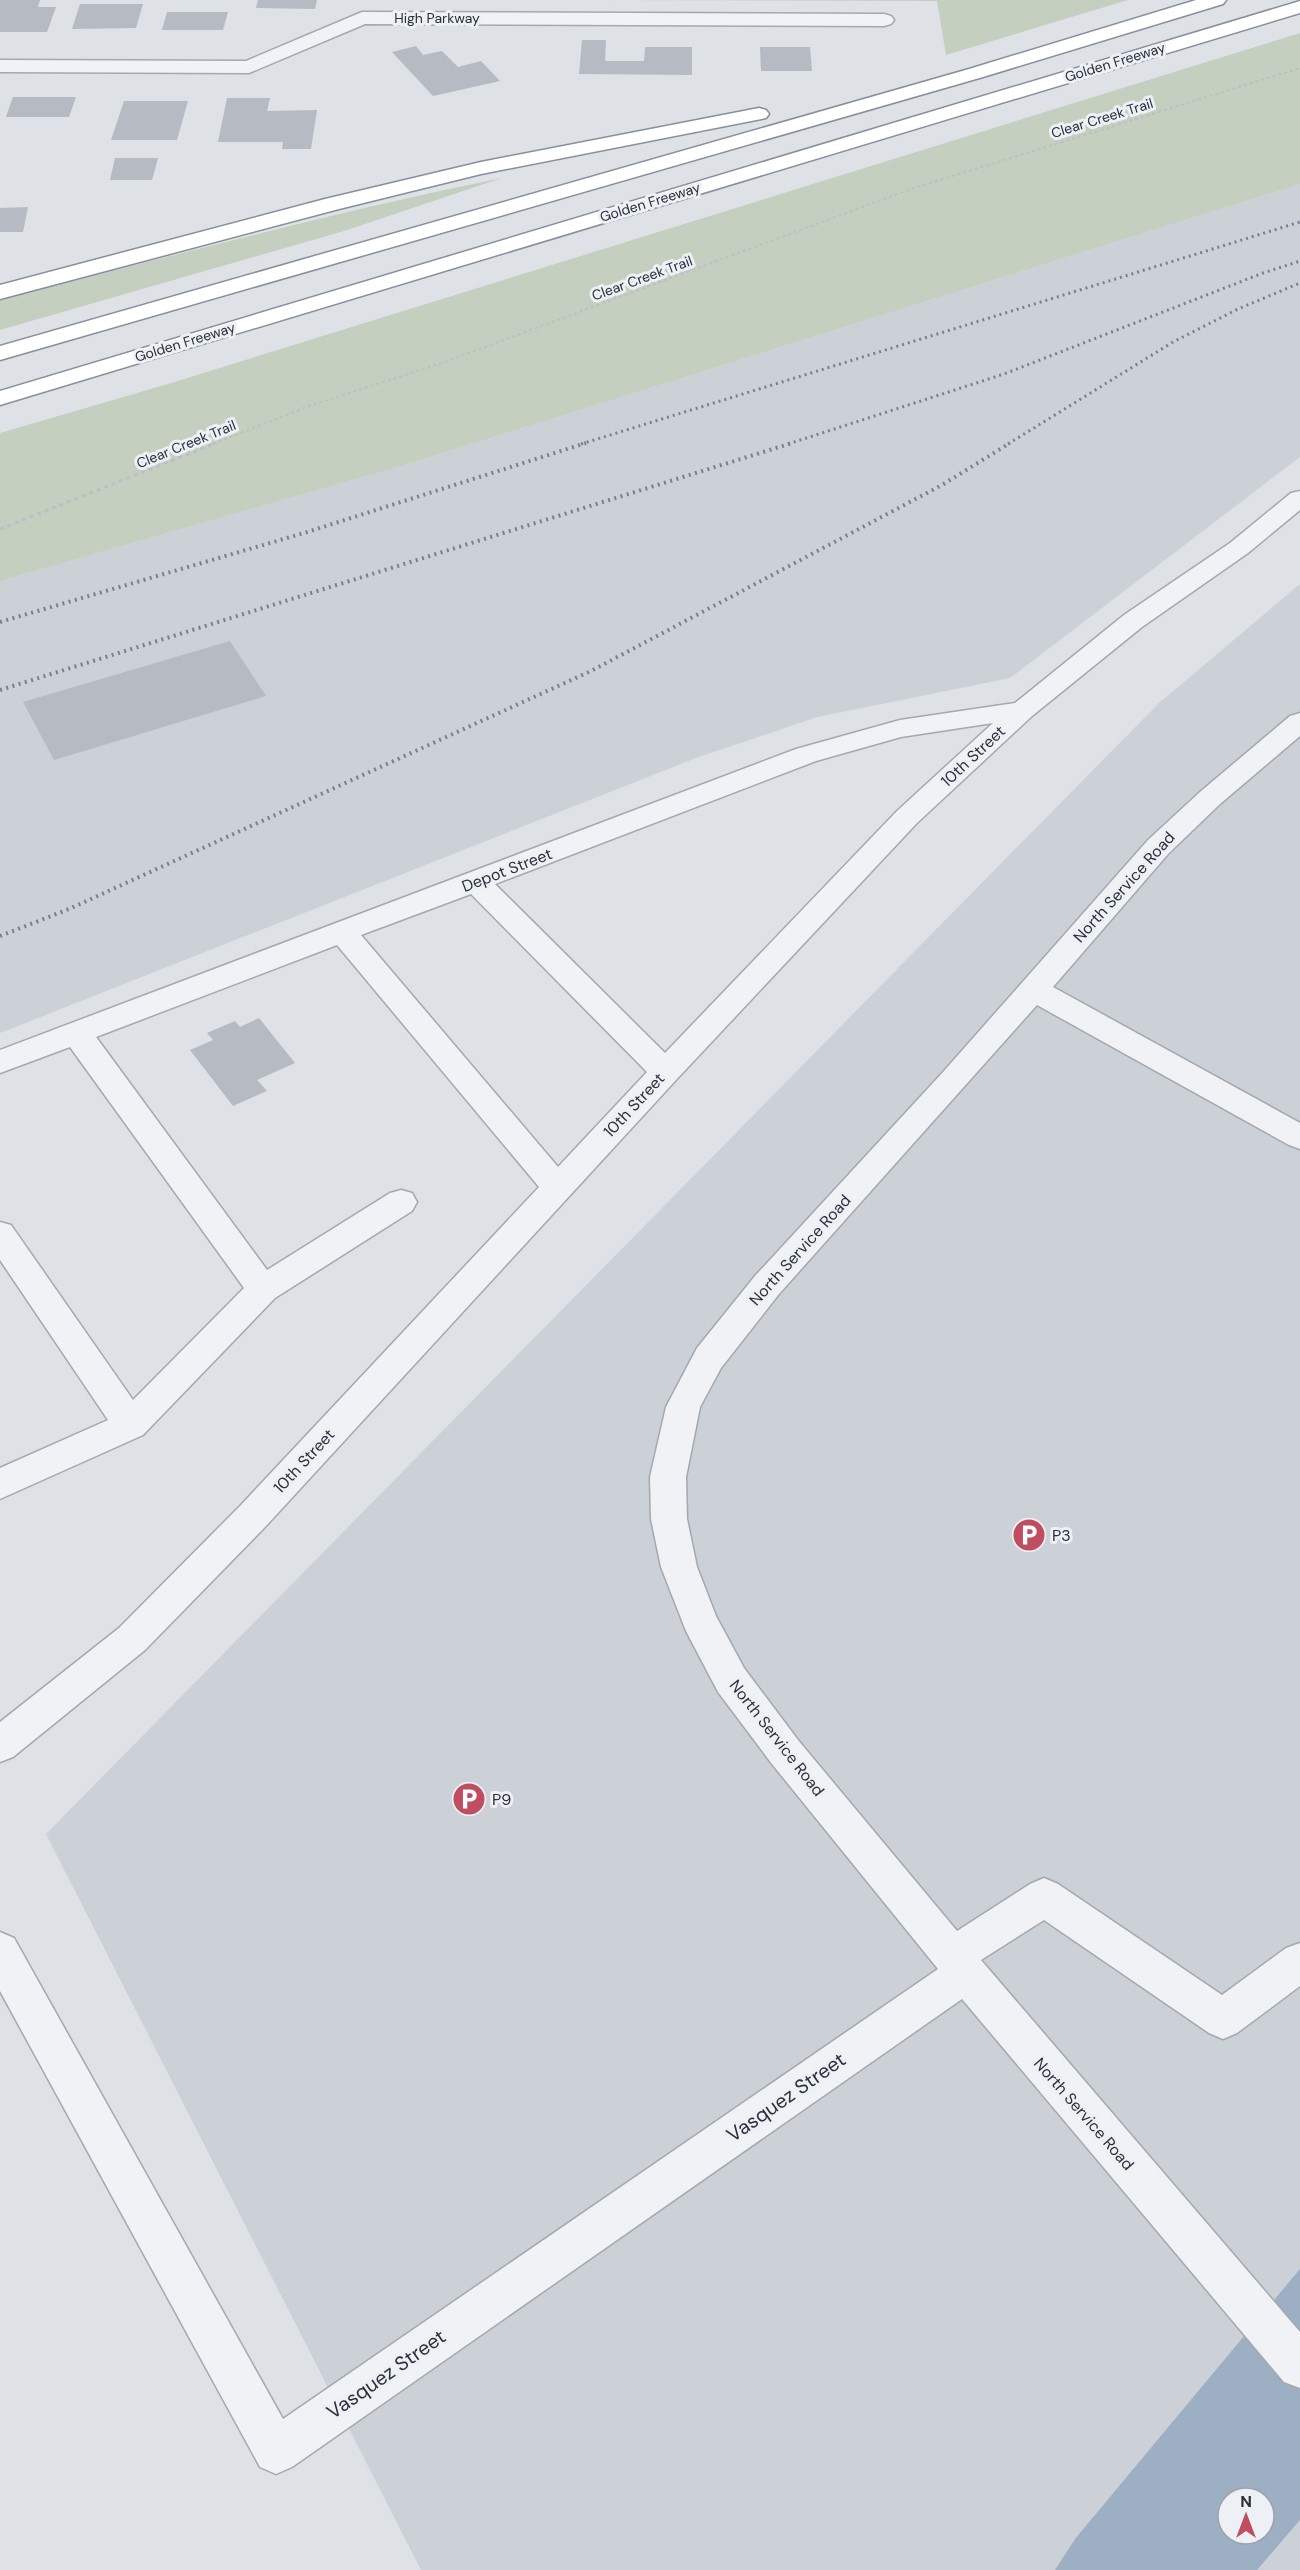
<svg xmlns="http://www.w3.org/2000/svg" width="1300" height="2570" viewBox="0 0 1300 2570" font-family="'DM Sans',sans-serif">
<rect width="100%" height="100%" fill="#dee1e6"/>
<!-- built -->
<g fill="#ccd0d7" fill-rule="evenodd">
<polygon points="1300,184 1300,457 1010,678 817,717 696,758 0,1033 0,581 398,467"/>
<path d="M1300,584v1986h-879l-375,-736 1113,-1131zM1228,2498h36v36h-36z"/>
</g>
<!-- green -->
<g fill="#c4cfc0">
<polygon points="601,0 1128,0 946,55 937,1"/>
<polygon points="1300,33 1300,184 398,467 0,581 0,433 168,384"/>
<path d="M502,178l-158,53 -344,99v-31c167,-41 333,-87 502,-121z"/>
</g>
<!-- water -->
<path fill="#9cafc3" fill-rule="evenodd" d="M1300,2269v251l-43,50h-202l20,-31zM1228,2498h36v36h-36z"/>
<!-- building -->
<g fill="#b6bac2">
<polygon points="0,0 40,0 38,7 56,7 47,32 0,32"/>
<polygon points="258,0 317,0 315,9 256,8"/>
<polygon points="80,4 143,4 136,28 72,29"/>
<polygon points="167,12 228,12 223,30 162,30"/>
<polygon points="582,40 606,40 605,61 644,61 645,47 692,47 692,75 579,74"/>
<polygon points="416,46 423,55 442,51 458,67 481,61 500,81 433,96 392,52"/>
<polygon points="760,47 810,47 812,71 761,71"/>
<polygon points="13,97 76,97 69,117 6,117"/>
<polygon points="227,98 270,98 267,111 317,110 311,149 282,149 283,142 218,142"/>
<polygon points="124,101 188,101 177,140 111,140"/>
<polygon points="115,158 158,158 152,180 110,180"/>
<polygon points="28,207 23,232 0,232 0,208"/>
<polygon points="230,641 266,696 54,760 23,702"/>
<polygon points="259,1018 295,1063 257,1080 267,1091 233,1106 190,1050 213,1040 207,1033 235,1021 240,1027"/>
</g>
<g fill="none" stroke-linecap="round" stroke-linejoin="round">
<!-- minor casing -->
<g stroke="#a4a8af" stroke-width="3">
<g id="minor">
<polygon points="362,12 884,14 891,16 894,20 891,24 884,26 365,24 249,73 0,72 0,60 246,61"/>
<path d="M1300,491v19l-52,43 -106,74 -110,89 -115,107 -241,257 -410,446 -121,124 -132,107 -13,5v-40l119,-94 121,-122 299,-319 -202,-242 -241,92 171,233 123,-77 11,-3 11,3 5,9 -5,9 -137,87 -132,137 -143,64v-31l108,-48 -108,-160v-38l11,3 122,175 111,-112 -174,-241 -70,26v-23l796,-301 104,-29 115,-17 109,-88 106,-72 61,-50zM993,723l-96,88 -232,242 -170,-169 321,-123 85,-24zM471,894l176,178 -89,95 -197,-232z"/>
<polygon points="1300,713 1300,736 1220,804 1168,854 1053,987 1300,1123 1300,1149 1289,1145 1037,1005 779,1294 721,1368 700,1407 686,1477 687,1519 697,1567 716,1616 744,1668 798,1740 957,1931 1030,1884 1044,1878 1058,1884 1222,1995 1286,1948 1300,1943 1300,1986 1237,2033 1223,2039 1209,2033 1044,1920 981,1960 1300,2332 1300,2388 1284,2382 962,1999 292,2467 276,2474 260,2467 0,1991 0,1932 14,1938 283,2419 938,1969 772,1764 718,1692 686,1631 661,1567 651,1519 650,1477 666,1407 697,1348 755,1276 944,1071 1148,840 1200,792 1290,716"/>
</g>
</g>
<!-- highway casing -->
<g stroke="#878f9b" stroke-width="3">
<g id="highway">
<polygon points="1196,0 1226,0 1223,4 983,77 0,360 0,346 969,69"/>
<polygon points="1300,1 1300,13 0,405 0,391"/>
<polygon points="759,108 766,110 769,114 766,118 481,174 339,209 0,299 0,285 325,199 481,162"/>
</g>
</g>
<!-- path-far1 -->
<polyline stroke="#bcbfc5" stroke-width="2" stroke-dasharray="3 3" stroke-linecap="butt" points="213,444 309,406 439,364 911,189 1300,68"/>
<!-- path -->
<polyline stroke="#bcbfc5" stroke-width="3" stroke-dasharray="4 4" stroke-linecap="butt" points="0,529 216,443"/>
<!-- minor -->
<use href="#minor" fill="#f0f2f5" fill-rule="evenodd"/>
<!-- highway -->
<use href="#highway" fill="#fff" fill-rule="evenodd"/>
<!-- rail-far1 -->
<g stroke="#79818e" stroke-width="3" stroke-dasharray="2 4" stroke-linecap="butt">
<polyline points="581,444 1300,222"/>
<polyline points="788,444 1004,374 1263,273 1300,261"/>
<polyline points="1008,444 1173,342 1238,309 1300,283"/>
</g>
<!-- rail -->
<g stroke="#79818e" stroke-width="4" stroke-dasharray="2 4.5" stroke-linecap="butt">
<polyline points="0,622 304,533 586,443"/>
<polyline points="0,690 792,443"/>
<polyline points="0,936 69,909 591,671 942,485 1010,443"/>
</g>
</g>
<!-- icons -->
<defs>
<g id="parking-disc" transform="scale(1.725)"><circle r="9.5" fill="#c04e60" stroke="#edf0f4"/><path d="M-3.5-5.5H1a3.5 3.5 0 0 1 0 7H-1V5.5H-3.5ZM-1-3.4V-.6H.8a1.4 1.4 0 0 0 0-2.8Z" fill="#fff"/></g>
</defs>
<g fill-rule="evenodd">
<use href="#parking-disc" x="1029" y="1535"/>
<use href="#parking-disc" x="469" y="1799"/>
</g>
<g text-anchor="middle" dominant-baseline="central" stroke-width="6" stroke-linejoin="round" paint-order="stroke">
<!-- far-street labels -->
<g font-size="14" fill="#292f3b" stroke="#edf0f4">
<text x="437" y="18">High Parkway</text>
<text transform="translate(1115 62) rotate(-17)">Golden Freeway</text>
<text transform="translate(1102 118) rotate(-17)">Clear Creek Trail</text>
<text transform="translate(650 202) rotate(-17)">Golden Freeway</text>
<text transform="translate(642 278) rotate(-20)">Clear Creek Trail</text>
<text transform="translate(185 342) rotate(-17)">Golden Freeway</text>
<text transform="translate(186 444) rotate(-22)">Clear Creek Trail</text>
</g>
<!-- street labels -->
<g font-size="16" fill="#292f3b" stroke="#edf0f4">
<text transform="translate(973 756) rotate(-43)">10th Street</text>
<text transform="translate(507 870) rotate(-21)">Depot Street</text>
<text transform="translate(1124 887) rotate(-48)">North Service Road</text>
<text transform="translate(634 1105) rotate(-47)">10th Street</text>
<text transform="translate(800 1250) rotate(-48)">North Service Road</text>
<text transform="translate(304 1461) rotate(-47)">10th Street</text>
<text transform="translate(777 1738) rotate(52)">North Service Road</text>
<text transform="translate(1084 2114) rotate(49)">North Service Road</text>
</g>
<!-- poi labels -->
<g font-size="16" fill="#292f3b" stroke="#edf0f4" text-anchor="start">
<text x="1052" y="1535">P3</text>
<text x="492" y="1799">P9</text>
</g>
<!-- near-street labels -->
<g font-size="20" fill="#292f3b" stroke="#edf0f4">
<text transform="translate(786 2097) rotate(-35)">Vasquez Street</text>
<text transform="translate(386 2374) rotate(-35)">Vasquez Street</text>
</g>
</g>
<!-- north arrow -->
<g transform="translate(1246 2516)"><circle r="28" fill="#edf0f4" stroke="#9fa3aa" stroke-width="1.5"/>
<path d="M0-4.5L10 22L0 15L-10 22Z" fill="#c04e60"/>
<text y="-9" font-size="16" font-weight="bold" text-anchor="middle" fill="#292f3b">N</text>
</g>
</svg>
